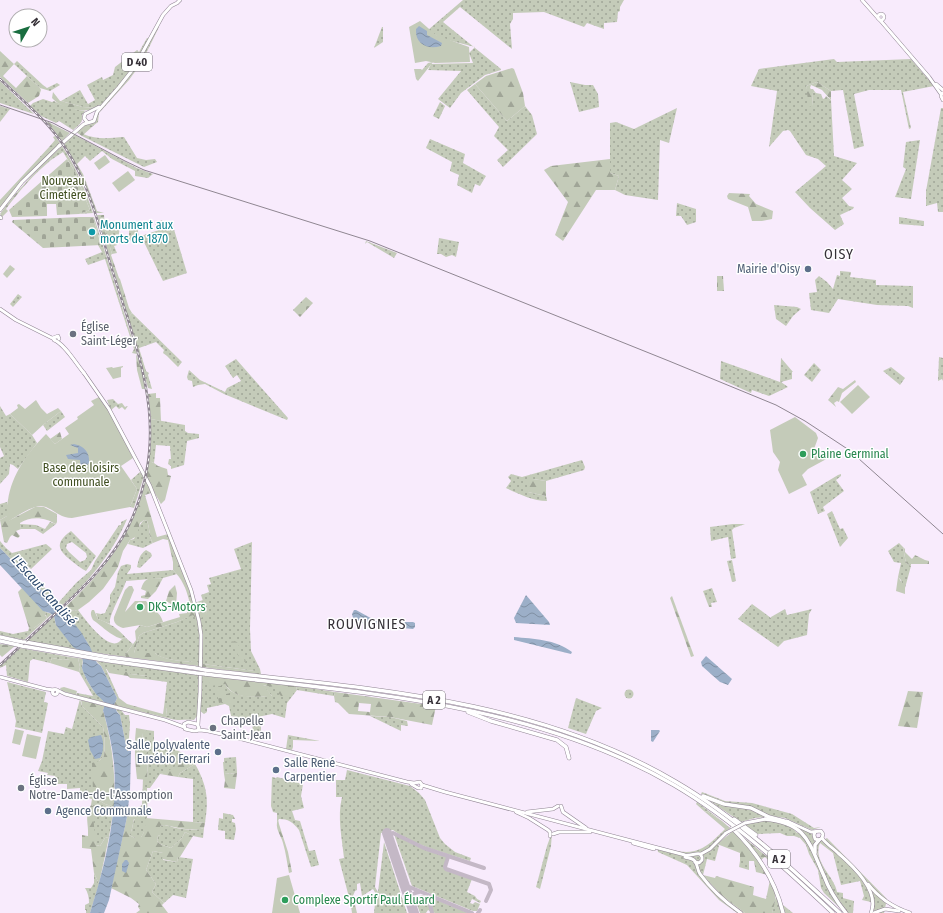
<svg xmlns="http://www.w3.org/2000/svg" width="943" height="913" viewBox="0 0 943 913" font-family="'Fira Sans Condensed',sans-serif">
<defs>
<pattern id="grass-dots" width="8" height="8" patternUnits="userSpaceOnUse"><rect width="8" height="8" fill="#c4cbb9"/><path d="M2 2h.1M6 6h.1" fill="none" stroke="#a0a597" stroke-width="1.8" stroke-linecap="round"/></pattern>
<pattern id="forest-firs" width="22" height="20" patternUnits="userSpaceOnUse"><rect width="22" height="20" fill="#c4cbb9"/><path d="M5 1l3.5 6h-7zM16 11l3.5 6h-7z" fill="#a0a597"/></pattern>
<pattern id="wetland-marsh" width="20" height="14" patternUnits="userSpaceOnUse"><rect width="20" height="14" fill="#c4cbb9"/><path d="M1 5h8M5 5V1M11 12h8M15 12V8" fill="none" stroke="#a0a597"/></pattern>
<pattern id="cemetery-stones" width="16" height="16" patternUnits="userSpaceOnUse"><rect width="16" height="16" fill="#c4cbb9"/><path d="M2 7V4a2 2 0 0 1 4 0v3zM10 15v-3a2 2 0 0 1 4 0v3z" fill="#a0a597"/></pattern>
<pattern id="water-waves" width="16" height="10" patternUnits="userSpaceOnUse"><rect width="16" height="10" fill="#9cafc8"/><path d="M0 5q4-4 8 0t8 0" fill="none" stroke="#808fa3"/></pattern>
</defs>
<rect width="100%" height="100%" fill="#f8ebfc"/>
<!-- grass -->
<g fill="url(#grass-dots)" fill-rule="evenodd">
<polygon points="463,0 624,0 620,7 620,11 618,12 617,22 604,23 604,29 587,23 584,27 544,12 513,13 513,19 510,24 512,49 460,7 443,22 501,69 501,70 485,75 461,93 450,108 438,99 461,71 428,70 431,64 473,63 469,53 475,47 440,38 428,30"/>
<polygon points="155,27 159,27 142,62 129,80 99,113 98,122 93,126 86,123 94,122 99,111 96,108 83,107 61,101 80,90 88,104 95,100 87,85 102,77 103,80 113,75 115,67 137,50 139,52 147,38 149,38"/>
<polygon points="382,27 383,27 383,42 374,48"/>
<polygon points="834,59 837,62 911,59 934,86 903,92 911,128 909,129 901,90 869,90 854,94 864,146 854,149 843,90 831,91 817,82 806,86 812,106 813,93 815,92 816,93 821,94 823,99 825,98 826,96 831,100 834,156 857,163 842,180 852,189 842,198 849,206 854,207 853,209 840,215 844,224 835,230 810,208 795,192 826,166 818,159 806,155 790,131 788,130 783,131 769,147 777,91 751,86 759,69"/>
<polygon points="17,61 43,85 47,88 57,83 60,85 50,91 40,88 14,64"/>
<polygon points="0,81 34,114 0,103"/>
<polygon points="570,82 585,85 593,85 598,94 599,107 579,112"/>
<polygon points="475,84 507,121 525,106 532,115 537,134 503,167 497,160 508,150 494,136 499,127 467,90"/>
<path d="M43,99l9,3 2,-1c9,5 21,9 31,10l-3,4c2,7 -4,11 -9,15l-14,-9 -3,2 -15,-7 -11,-10 3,-3z"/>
<polygon points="440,102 445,106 439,119 433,116"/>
<polygon points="0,106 10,109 0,122"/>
<polygon points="677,108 669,143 660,140 658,200 625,195 615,190 619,176 610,173 610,123 616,122 634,129"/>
<polygon points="941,108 943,108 943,212 938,212 937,203 926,206 926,191"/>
<polygon points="73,134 137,168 153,174 148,178 135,176 135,171 112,159 102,151 90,161 85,156 77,164 83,174 97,211 104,213 95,213 84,182 64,144"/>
<path d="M83,134c14,6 27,4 41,3l13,21 9,2 9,-1 2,3 -13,5 -62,-31z"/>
<polygon points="430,139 465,154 463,163 486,176 480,186 475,184 472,193 457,185 459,175 450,171 452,162 426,148"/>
<polygon points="920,140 911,199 895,197 906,169 903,167 906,142"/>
<path d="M62,146c14,21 23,43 31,67l-14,1 11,-4 -15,-38 -12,-20 -12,8 -1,-3z"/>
<polygon points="677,203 696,209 696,222 687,225 681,216 676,216"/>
<polygon points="93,217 94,217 137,354 132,353 134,349 105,259 88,265 85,259 102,252 98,245 101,244"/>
<polygon points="899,217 924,221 924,226 899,224"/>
<polygon points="162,220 166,228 173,226 187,273 163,281 141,236 159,230 155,224"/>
<polygon points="136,221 139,237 129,241 129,230 132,230 132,222"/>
<polygon points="119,226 120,227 117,245 114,246 117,253 112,254 105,230"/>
<polygon points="439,238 459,242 456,257 452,255 446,257 441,254 437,254"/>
<polygon points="366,241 397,253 394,258 367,242 365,244"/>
<polygon points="840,271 851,272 850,277 876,280 876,285 913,286 913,308 908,306 877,305 838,299 829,313 811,310 809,293 817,292 815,280 819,276 827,282 833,289 837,275 840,276"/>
<polygon points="18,294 22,297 13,307 10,304"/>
<polygon points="774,305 797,307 801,309 793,316 786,326 776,319"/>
<polygon points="132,313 182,362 178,367 167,356 163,353 164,350 156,342 139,348 146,371 149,373 148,375 152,389 148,388 128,318"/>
<polygon points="939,357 943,358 943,381 942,379 938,381"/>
<polygon points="781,358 793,372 792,372 792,379 781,382 788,387 769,396 752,390 751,393 720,379 721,361 780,382"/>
<polygon points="236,359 288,418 287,420 224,394 205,384 198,385 193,387 192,381 188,380 187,377 189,370 200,380 225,392 227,388 241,381 237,375 233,378 225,366"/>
<polygon points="814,363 821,370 812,382 804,375"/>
<polygon points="891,367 905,378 900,385 883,371"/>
<polygon points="113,399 118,404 122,403 125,407 128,406 125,410 122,407 119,409 116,406 111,410 107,400"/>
<polygon points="0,406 6,416 10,414 32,435 37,443 18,469 13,465 10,464 9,474 0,484 0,458 4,456 0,447"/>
<polygon points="61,411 65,417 47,431 43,425"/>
<polygon points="151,419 185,425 185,431 188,433 199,434 199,438 187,441 184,465 171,469 171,466 168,464 169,459 171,459 170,446 156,445 154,463 149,461 151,444"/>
<path d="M582,460l3,7 -1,3 -38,11 -13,-2 -5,13 18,4 1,5c-14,0 -28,-7 -41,-13l5,-7 -3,-4 3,-3 11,3z"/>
<polygon points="140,472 144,476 134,508 130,507 137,489 131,480"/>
<polygon points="841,474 841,476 836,480 844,491 823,507 825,511 818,514 810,492 838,475"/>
<polygon points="7,502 7,516 0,520 0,504"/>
<polygon points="832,511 840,529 843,528 848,538 840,547 827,514"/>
<path d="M127,519c-15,36 -42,67 -71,92l-2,-8 -54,-55v-7l6,7 6,5 34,-9 6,5 -21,20 -13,-11h-3l44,44 17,-19 15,-13 4,-9 24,-36h2v-3z"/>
<path d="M144,520l3,1c3,7 2,17 6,22l-10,5 -15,-4 2,-4 4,-1c3,-6 5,-15 10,-19z"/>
<polygon points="50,522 56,524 43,534 35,529 21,529 20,524 36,525 45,529"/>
<polygon points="733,524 745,524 734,528 732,530 736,558 731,559 728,537 711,541 710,527"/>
<path d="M71,531l25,25 -10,15c-4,-2 -9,-6 -13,-9 -14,-11 -20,-18 -2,-31zM72,542l14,11 1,4 -2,3 -5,2 -11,-10 -3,-4 1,-4z"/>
<path d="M252,542l-2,87 1,22 9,18 1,5h-6v-3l-52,-7 -1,3 -4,-1v-4c-11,0 -37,-2 -43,-9h-21l5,-17 4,-3 34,-11 17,-8 13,-1 -6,-18 8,-3 -2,-7 4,-1 -2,-6 32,-9 -7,-20z"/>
<polygon points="899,543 903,547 906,563 911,566 905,588 903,588 901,580 898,577 901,563 894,562 888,551"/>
<path d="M146,550l5,3 1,3 -12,12 -3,-1c2,-8 2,-12 9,-17z"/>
<polygon points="732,560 736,581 732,582 727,561"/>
<path d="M127,564l4,1v3l-4,6 46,-4 4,4 -14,4 -37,3c-3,11 -18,35 -16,43l-12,-5 -2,-6 5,1 4,-1 5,-11v-7l5,-8 3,-15 3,-6z"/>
<polygon points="712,588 717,602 711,603 712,607 709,607 703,591"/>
<polygon points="752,604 771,618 771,617 785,609 787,615 812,609 809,614 807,635 784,641 778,647 738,619"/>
<path d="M64,608l5,3 9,-1c6,8 27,37 39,33 1,0 4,-3 5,-4h3l1,-1 7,6 -8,11 1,2 -35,-5 -4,-10 -17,-23 -11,-6z"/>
<polygon points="46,612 52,614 24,640 0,635 0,631 13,634 28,631 29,628 34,628 47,618 45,614"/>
<polygon points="54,616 56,625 78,650 27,641"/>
<polygon points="20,648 70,657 70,659 63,660 52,658 50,663 33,659 30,661 28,682 7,676 6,665 0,668 0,666"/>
<polygon points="78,658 83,659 82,668 87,680 93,690 102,698 103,702 76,695 77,693 93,696 79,672 80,667"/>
<path d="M96,661l106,14 8,7 15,2c8,16 31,12 47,12l-10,-11 35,5 -1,-4 39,6 -1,4 -37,-6 -10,13 -2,15 -13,-4 -24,5 -17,-3 -2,-10 -4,-2 -18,4v4l-3,2 -4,-3h-3v5l-3,4c-8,-1 -15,1 -23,-1v-2l-5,-2 1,-7 -3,-1 3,-25 -22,-3 2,-3 -16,-2 -25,-5 13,29h-2l-16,-32z"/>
<polygon points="7,682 46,692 44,702 48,703 42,733 15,727 16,721"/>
<circle cx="629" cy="694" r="4.5"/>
<polygon points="576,698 602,708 596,711 586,734 568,728"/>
<path d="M80,699l2,7 21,21c2,10 2,19 1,29l-5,5 -6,31h5l-3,6 10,6 9,3 -5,30 -4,1 -5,8 -4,-1c-2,-8 -4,-19 -3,-28 0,-3 3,-5 3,-9l-5,-3 1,-6 -5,-1v-5l-7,1v-6l-13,1v-5h-12v-8l-8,-1 1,-2 -10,-2 4,-10 6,-30 16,3 2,-7 6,2zM101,735l2,13 -9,9 -4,-9z"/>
<polygon points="116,710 121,710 125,715 129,715 130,724 128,751 127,751 120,715"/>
<polygon points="370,716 390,717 407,721 408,726 401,725 401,731"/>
<polygon points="261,719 261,735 253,735 252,721"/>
<path d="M147,730l7,1v15h7l1,-3 8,1 2,3 15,9 -18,16 -9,2 -10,14h-3c0,12 2,36 -4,46 -1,4 -5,4 -8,4l-6,-3c5,-5 2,-14 8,-19l-8,-2 -2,3 1,-10 10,1 4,-3 1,-26h4l1,-27 -7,-4 2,-16z"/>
<polygon points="288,735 320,741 293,740 293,747 292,750 286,749"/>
<polygon points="236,757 237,773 224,774 223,762 224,762 224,758"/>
<path d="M195,764c12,21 14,35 10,59l-12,-1v-43l-15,-2 2,-4z"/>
<path d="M347,770l63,16 9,7 6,7 15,38 5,6 10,8 16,6 -1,3c-21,-7 -60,-17 -77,-31l-12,3 -6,54 3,5 6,-50 23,71h-33l2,-19 -3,-5 -11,7 -2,-13 -3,1v6l-2,1 -2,5 4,17h-5l-1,-7h-3l3,-1 -12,-46 5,-1c-2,-20 -7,-41 -2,-61h-6v-17h9z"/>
<path d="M272,777l4,1 1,-1 26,7 -2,12 3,12 -12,3 3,9 5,1 9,30 6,-1 4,15 -8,2 -12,-37c-6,-8 -11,-11 -20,-11l-2,3v-9l-4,-1 -2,-6z"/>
<polygon points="702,792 725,801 752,803 781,811 792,814 814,828 821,827 812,830 785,818 770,816 767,817 755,818 741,822 710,801 709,798 701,794"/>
<polygon points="697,802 722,821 706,811 705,812 696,804"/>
<polygon points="223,813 233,815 235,819 232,819 232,822 235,823 236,829 234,840 225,839 225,831 218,830 219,818 223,819"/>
<path d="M768,820c11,2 23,4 29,13l3,-1 5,6 37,72 -18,-17 -3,-5 -3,-18 -9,-16 -3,-9 -6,-7 -6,-2h-7l-7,-3 -23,1 -13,-10 12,-3z"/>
<path d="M164,825c12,3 28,7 40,3l-1,10 -10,-2 -8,-4 -3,6 -11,10 -11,-4 -3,-3 1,-5 2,-1v-9z"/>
<polygon points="795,826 812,834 813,838 817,841 814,849"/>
<polygon points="552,832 551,846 540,889 536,887 547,846"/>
<polygon points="394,834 423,849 446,856 447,859 445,867 445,869 472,879 467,892 475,896 477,899 481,901 480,903 472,899 470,903 473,904 475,902 480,904 477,911 473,911 412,886"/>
<path d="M720,834l3,4 -6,6 2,2 -4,15 -8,-2 -4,16 19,21 23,17h-8l-18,-13 -32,-35 -29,-13 -1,-6c29,8 40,11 63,-12z"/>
<path d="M827,838l60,61 -3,14h-14l3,-7 -2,-1v-3l-9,-2 2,-4 -4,-15 -19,4 -8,-32 -13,-10c-8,18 15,34 17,49l6,1v5l11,3 -1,12h-5c-13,-16 -34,-49 -31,-70z"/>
<polygon points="153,851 163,853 163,860 177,862 178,857 193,859 186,898 173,895 164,903 152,892 156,884 146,870"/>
<polygon points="749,860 749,870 739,867 740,861"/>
<path d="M94,873l5,11 -9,29h-4v-3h-1v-5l4,-2c0,-6 -1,-10 -4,-15h6l3,-5z"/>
<polygon points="773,880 783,905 793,913 772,913 776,896"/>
<polygon points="422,895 430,898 429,905 430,911 428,910 426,913 420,913 416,902 418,897"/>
<polygon points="432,898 468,913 435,913 432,912 431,905"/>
</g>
<!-- forest -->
<g fill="url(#forest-firs)" fill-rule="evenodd">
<polygon points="0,51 14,64 3,76 16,88 27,76 40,88 41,90 39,96 28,103 0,77"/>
<polygon points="433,62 418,81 416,79 414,69 421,69 422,70 428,63"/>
<polygon points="512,68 514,69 523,93 525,106 507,121 475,84 486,76"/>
<polygon points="817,82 831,91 831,100 822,90 811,85 810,88 811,89 813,89 815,92 813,93 812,106 809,107 806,86"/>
<path d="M53,92l7,9h1l22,6 13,1c-12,6 -36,0 -44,-10z"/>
<polygon points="46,121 70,133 62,141"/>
<polygon points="86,123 93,126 82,136 76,132"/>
<polygon points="55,136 60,143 20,183 0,208 0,200 50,146 55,140 53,137"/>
<path d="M50,157l1,3c-18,15 -31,30 -45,49l2,2 -6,6 -2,-3c15,-21 32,-39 50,-57z"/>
<polygon points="610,159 610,173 619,176 615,190 596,190 563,241 555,235 568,202 544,170 551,166"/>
<polygon points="729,193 750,194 749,196 756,204 773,211 772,219 762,221 752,221 748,207 728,199 727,196"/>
<polygon points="97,215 104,215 105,230 111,247 110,247 112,254 111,255 119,278 120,279 129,308 132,313 128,318"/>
<polygon points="136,354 141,366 145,389 142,389 137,370"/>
<polygon points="855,380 856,382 842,393 839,402 837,401 834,403 836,407 828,400 838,387 843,389"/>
<polygon points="156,393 156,398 160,398 161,421 151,419 148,394"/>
<polygon points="60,432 62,439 55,444 50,439"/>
<path d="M149,461l5,2 4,3 9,3 1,6 3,1 -6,24 -4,4 -7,-12 -9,3 12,42 11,-3 26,69 9,-3 4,13v2l-10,5 -4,-5 -16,7 -34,11 -4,3 -5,17h21c7,7 33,9 43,9v4l-72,-9 -1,-2 11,-15 -1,-9 5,-6 7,2 33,-10 -1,-3 8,-1v-8l2,-5c-3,-12 -7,-21 -16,-30v-8l-5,-22 -5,-1 -10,4c-4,-5 -3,-15 -6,-22l-3,-1 -4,3 -3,13 -7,4 -7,11 -5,16 -5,8 -10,14 -14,13 -11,8 -9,1 -5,-3c48,-44 73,-80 85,-147z"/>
<polygon points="533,479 546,481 546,496 528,492 529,480"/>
<path d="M35,507h9l13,7v8l-1,2c-3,-1 -7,-4 -9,-4 -9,-3 -20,-2 -27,3l1,6 -5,2 4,5 -2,2 -6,-3 -2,2 -3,6 -3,-1 -4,-22 7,-4 1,5z"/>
<polygon points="903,547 905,549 905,552 912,559 915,555 925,560 929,561 929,564 911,564 911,566 906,563"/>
<polygon points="898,577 903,584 903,588 905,588 905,594 896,591"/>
<path d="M163,578l-7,13 -8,8 -7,-1v-2l4,-1 1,-4 -5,-2c4,-14 10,-10 22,-11z"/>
<polygon points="175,585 177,593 176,606 172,608 171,604 166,601 169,591"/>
<polygon points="22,588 46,612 45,615 47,618 34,628 29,628 18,592"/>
<polygon points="672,596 694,656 691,657 670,598"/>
<path d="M92,610h2l4,9c11,4 20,9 28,19l-1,1c-11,0 -23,-13 -32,-19 -2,-4 -3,-7 -1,-10z"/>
<polygon points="0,644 15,646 2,657 0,655"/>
<polygon points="70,657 78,658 80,667 79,672 50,663 52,658 63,660 70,659"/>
<polygon points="203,664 255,671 255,674 202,667"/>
<polygon points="106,668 128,672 131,674 147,676 147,678 145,679 130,678 128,676 109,673"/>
<path d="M202,675l94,11 1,4h-5l-2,5 -9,1 -8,-9 -10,-2 9,11c-16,0 -37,5 -47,-12l-15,2 -1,-4 -7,-1z"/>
<polygon points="64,687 77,691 76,695 62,691 60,688"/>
<polygon points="908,691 923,692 917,728 898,726"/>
<path d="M335,692l101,14 -4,19 -42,-8 -41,-3 -11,-11 -3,-1 -1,-6zM359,703l12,1 -1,8 -12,-1z"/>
<polygon points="117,698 119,698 127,704 163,714 164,707 167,707 166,715 171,717 171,719 114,705"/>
<path d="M81,700l24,6 -2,4c9,32 13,64 11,97l-9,-3 -10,-6 3,-6h-5l-1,-29 7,-2 5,-5c1,-10 1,-19 -1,-29l-21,-21z"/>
<path d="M136,728l11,2 -4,3 -2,15 7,4 -1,28 -10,-1c-2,-17 -3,-34 -1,-51z"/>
<path d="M191,754l4,10 -15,9 -2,4 -18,-3c16,-4 18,-14 31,-20z"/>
<polygon points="237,773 235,789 224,788 225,780 224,774"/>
<path d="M91,805l5,3v3l-3,5 3,29 4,1 5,-8 4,-1 -10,47 -5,-11 -3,-24 -9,-1v-13l6,1c1,-13 -4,-19 3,-31z"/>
<polygon points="706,811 722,821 730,828 721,836 720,834 725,829 705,812"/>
<path d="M133,812l4,4 7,1 -1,3 -9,-1 -3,14 -2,2 6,3 3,-3 3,2 2,-3 2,-7 1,-9 59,5 -1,5c-9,3 -21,1 -30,-1 -5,-1 -9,-3 -14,-1v9l-2,1 -1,5 3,3 11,4 11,-10 3,-6 8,4 -13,21h-2l-1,5 -15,-3 1,-6 -10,-2 -7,19 10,14 -4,8 12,11 -2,2 6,8h-32l4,-3 -2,-3 1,-3 -8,-6 -20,-10 16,-71 2,-3z"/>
<path d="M278,819l1,5 9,28 4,20 -3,1c-2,-10 -3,-20 -6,-30 -2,-8 -9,-15 -5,-24z"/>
<path d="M733,831l6,5 2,-1 37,31 -1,2 -12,-11 -6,4c13,19 21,29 13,52h-27l-23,-17 -19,-21 12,3 1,-2 38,11 -1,8 13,4 4,-19 -2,-5 -12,-3 -2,-11h-14v-8l-23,-9z"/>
</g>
<!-- wetland -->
<polygon fill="url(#wetland-marsh)" points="232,640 237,642 246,661 245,662 243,662 241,660 231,643"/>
<!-- cemetery -->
<g fill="url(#cemetery-stones)">
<polygon points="67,159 75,172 90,210 79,214 57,215 56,204 47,204 47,216 12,217 9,210"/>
<polygon points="80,217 93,217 101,245 43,248 12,222 13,220"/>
<polygon points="717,276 723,276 724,291 717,291"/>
<polygon points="306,297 313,303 300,317 293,310"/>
<polygon points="224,685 226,694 231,693 232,706 223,702 219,703 216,687"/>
</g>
<!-- green -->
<g fill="#c4cbb9">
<polygon points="420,21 436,35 469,47 470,62 435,63 426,61 415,63 409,27"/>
<polygon points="105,155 110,162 99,170 94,163"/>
<polygon points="128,171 135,180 119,192 112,183"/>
<polygon points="10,265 15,269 7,278 3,274"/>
<polygon points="123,366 123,367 121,368 121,377 113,379 106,368 112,367 113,368"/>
<polygon points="858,385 870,397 852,414 840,402"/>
<path d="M99,397c8,6 28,49 34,61l-12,8 16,23 -7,18 -58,11c-11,0 -17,-7 -26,-11 -12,-4 -28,9 -39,15 0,-7 -1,-15 1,-22 4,-26 20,-48 38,-66l9,10 14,-10 -4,-6 13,-9 -1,-2 17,-12 -3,-4z"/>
<polygon points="36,400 41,408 47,414 58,408 61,411 43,425 32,435 10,414 18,408 17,405 19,404 25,409"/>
<polygon points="795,417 816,433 818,438 814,449 816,451 830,453 832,456 808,469 802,475 807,485 789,494 778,470 780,462 773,452 770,430"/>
<path d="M129,586h3l2,4 -9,22 10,-11h11c6,9 14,10 17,21l-16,5 -7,-2 -17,3c-6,-2 -10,-5 -9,-11l11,-27z"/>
<polygon points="15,729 24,731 20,745 12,743"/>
<polygon points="27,734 41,737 36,759 22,756"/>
<polygon points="289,875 300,913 272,913 277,878"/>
</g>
<!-- water -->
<g fill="url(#water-waves)">
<path d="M419,26l8,5v4l15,8 -1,3c-14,4 -26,-2 -25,-17z"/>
<path d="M74,444c10,2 16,8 15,19l-8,10 -1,-13 -12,-1 -2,-4 12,-2v-5l-8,-3z"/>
<path d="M0,548l54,55 1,7 5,4 8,2 13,16 9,15 7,16 4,3 16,32 -3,7 3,7 3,3 7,36h4l-1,40 -3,26 -18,83 -5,13h-14c15,-47 28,-99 24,-150 -2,-18 -6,-36 -11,-53 4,-8 -2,-11 -7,-16 -3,-4 -6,-9 -9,-14 -1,-3 -4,-8 -5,-12 0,-2 1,-4 1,-6 0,-6 -5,-13 -10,-15l-17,-22 -2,-9 -4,-3 -7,-2 -43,-46z"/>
<polygon points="526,595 549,622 550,625 516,623 514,618"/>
<polygon points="354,610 356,610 378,622 379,624 359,623 353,618 352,614"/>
<polygon points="404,622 413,622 415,623 415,627 413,629 402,628 402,624"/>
<path d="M514,637c20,2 41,2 58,15l-1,2 -57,-14z"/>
<polygon points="706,656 732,679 728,685 720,682 702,666 701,662"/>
<polygon points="651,730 659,730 660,731 653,742 651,741"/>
<path d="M101,735c3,7 3,16 -1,23l-5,1 -5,-9 -2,-10 3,-3z"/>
<polygon points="125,860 127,860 129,863 126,873 122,871 122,864"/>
</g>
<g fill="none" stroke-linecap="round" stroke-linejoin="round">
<!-- taxiway -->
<g stroke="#c4b8c6" stroke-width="4">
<polyline points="389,839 390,835 393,833 424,848 448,856 448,857 445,867 446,869 489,884 491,890 486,901"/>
<polyline points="448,856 484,868"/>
<polyline points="404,882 407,886 472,913"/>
<polyline points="432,896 430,904 432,913"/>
<polyline points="410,902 411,896 415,893 419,892"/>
<polyline points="478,913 480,910"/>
</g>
<!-- runway -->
<polyline stroke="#c4b8c6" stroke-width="10" points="387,833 414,913"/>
<!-- major casing -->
<g stroke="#908493" stroke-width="4">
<g id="major">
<polyline points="862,0 878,18"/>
<circle cx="881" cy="17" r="3"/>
<polyline points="880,20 929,77 941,94"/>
<polyline points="936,84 943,90"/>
<polyline points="942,93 941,96 943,100"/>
<polyline points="87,122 84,118 85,114 99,107"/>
<polyline points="59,146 84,124 94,121 97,112 119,87 134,68 163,15 171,6 177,3 180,0"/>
<polyline points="0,210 22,182 60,145"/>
<polyline points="0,217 1,218"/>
<polyline points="0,309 16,320 54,339"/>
<polyline points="53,338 58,336 59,339"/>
<path d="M54,338v2c10,3 23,25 30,33"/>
<polyline points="84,373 109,409 150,486 191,590 199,621 201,635 200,692 198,725"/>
<polyline points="0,677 46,689 54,690"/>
<circle cx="55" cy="692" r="2.5"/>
<polyline points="57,690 65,694 165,720 184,727"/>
<polyline points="197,731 199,728 197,724 188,722 184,724 185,729 194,731 200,730 208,731 230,736 407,782 414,783 420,782 422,785 421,788"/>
<polyline points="411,784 418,788 421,788"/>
<path d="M422,785l23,7 240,63c6,1 10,-2 15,-1l2,3v3l-3,3 -4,-1"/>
<polyline points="561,806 563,812 586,828"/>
<polyline points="516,812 529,818 548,830 550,832 550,836"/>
<polyline points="527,812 553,809 558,806"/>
<polyline points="787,821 811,832 821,831 823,834 822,838 819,840 815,839 814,835 815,832"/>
<polyline points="745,823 766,819"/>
<polyline points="553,834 559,832 590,832"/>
<path d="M822,838c4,6 11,10 16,15 15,13 42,38 33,60"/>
<polyline points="633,843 654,849"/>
<polyline points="701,854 710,849 726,833"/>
<path d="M685,857c3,1 6,1 9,3 4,4 3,10 6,14 11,15 25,28 41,39"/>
<path d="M868,884c11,14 24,23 42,29"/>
<polyline points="874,913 885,909 899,911"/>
</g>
</g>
<!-- highway casing -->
<g stroke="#908493" stroke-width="4.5">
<g id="highway">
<polyline points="0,637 22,642"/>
<polyline points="0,641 18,645"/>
<polyline points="25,642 108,657 195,668"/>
<polyline points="22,646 110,661 196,673"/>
<path d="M205,670c159,18 330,28 471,112 60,35 113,84 164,131"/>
<path d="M205,674c159,19 328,29 469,111 58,34 110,82 159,128"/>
<polyline points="468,712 491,721 557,740 566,747 569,758"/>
<polyline points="703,796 724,804 751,808 769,817 788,822"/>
<polyline points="734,819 756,835"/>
<path d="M765,819c42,4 44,24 59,57 5,14 13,26 22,37"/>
<path d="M732,828c25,24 43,51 51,85"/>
<polyline points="815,853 815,845 819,840"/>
</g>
</g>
<!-- major -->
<use href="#major" stroke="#fff" stroke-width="3"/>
<!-- highway -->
<use href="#highway" stroke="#fff" stroke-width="3.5"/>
<!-- tram -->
<polyline stroke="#8f8691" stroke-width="1" points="0,105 53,123 125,161 144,170 370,241 669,361 776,405 805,421 849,450 943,534"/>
<!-- rail casing -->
<g stroke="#8f8691" stroke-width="2.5">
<path id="rail" d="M0,79c23,22 48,42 66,70 23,35 33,77 45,117 28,90 62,166 18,259 -17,36 -45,62 -74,89 -18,17 -37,34 -55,51"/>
</g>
<!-- rail -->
<use href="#rail" stroke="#fff" stroke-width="1" stroke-dasharray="3" stroke-linecap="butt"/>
<!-- major-bridge casing -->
<g stroke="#908493" stroke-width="4" stroke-linecap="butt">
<polyline id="major-bridge" points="726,833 745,823"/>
</g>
<!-- highway-bridge casing -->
<g stroke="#908493" stroke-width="4.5" stroke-linecap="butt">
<g id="highway-bridge">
<polyline points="22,642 25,642"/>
<polyline points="18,645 22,646"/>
<polyline points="195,668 205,670"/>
<polyline points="196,673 205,674"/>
</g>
</g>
<!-- major-bridge -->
<use href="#major-bridge" stroke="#fff" stroke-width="3"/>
<!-- highway-bridge -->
<use href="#highway-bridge" stroke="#fff" stroke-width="3.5"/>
</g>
<!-- markers -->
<circle fill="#0f9aa8" stroke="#fff" stroke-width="1.5" cx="92" cy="232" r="4"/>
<g fill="#5c6f8a" stroke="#fff" stroke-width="1.5">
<circle cx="808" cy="269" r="4"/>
<circle cx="218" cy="752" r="4"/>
<circle cx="276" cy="770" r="4"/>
<circle cx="48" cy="811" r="4"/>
</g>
<g fill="#6b7280" stroke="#fff" stroke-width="1.5">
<circle cx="73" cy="334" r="4"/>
<circle cx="213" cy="728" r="4"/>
<circle cx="21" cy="788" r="4"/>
</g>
<g fill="#2e9e5b" stroke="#fff" stroke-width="1.5">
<circle cx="803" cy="454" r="4"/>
<circle cx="140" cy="607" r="4"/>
<circle cx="285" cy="900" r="4"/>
</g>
<g text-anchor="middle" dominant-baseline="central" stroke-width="3" stroke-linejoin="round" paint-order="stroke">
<!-- shield labels -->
<g fill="#fff" stroke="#726f74" stroke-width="1">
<rect x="122" y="53" width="30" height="18" rx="3"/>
<rect x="423" y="691" width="22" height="18" rx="3"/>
<rect x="768" y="850" width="22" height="18" rx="3"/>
</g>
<g font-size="11" font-weight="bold" fill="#363138">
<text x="137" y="62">D 40</text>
<text x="434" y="700">A 2</text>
<text x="779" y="859">A 2</text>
</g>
<!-- park labels -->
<g font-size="12" fill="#404f21" stroke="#fff">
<text x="63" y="181">Nouveau<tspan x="63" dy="14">Cimetière</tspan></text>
<text x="81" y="468">Base des loisirs<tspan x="81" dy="14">communale</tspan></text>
</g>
<!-- culture labels -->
<g font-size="12" fill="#0d838f" stroke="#fff" text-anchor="start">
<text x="100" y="225">Monument aux<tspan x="100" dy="14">morts de 1870</tspan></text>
</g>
<!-- service labels -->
<g font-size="12" fill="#4e5e75" stroke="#fff" text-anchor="end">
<text x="800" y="269">Mairie d'Oisy</text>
<text x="210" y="745">Salle polyvalente<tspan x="210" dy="14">Eusébio Ferrari</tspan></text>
<text x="284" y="763" text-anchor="start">Salle René<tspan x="284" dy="14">Carpentier</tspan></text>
<text x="56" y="811" text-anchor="start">Agence Communale</text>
</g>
<!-- worship labels -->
<g font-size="12" fill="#5b616d" stroke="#fff" text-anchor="start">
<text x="81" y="327">Église<tspan x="81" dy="14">Saint-Léger</tspan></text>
<text x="221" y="721">Chapelle<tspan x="221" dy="14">Saint-Jean</tspan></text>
<text x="29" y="781">Église<tspan x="29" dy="14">Notre-Dame-de-l'Assomption</tspan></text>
</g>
<!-- leisure labels -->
<g font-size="12" fill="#27864d" stroke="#fff" text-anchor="start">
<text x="811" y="454">Plaine Germinal</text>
<text x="148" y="607">DKS-Motors</text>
<text x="293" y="900">Complexe Sportif Paul Éluard</text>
</g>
<!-- water labels -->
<g font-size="13" font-style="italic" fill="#28456a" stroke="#fff">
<text transform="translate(44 590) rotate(48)">L'Escaut Canalisé</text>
</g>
<!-- quarter labels -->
<g font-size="14" letter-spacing="1" fill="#363138" stroke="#fff">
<text x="839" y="254">OISY</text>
<text x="367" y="624">ROUVIGNIES</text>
</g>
</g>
<!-- north arrow -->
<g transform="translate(28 28) rotate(51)"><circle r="19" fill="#ffffff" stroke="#afadaf"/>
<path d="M0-3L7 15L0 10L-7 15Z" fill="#196d3f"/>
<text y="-6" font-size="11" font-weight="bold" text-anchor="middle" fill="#363138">N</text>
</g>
</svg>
